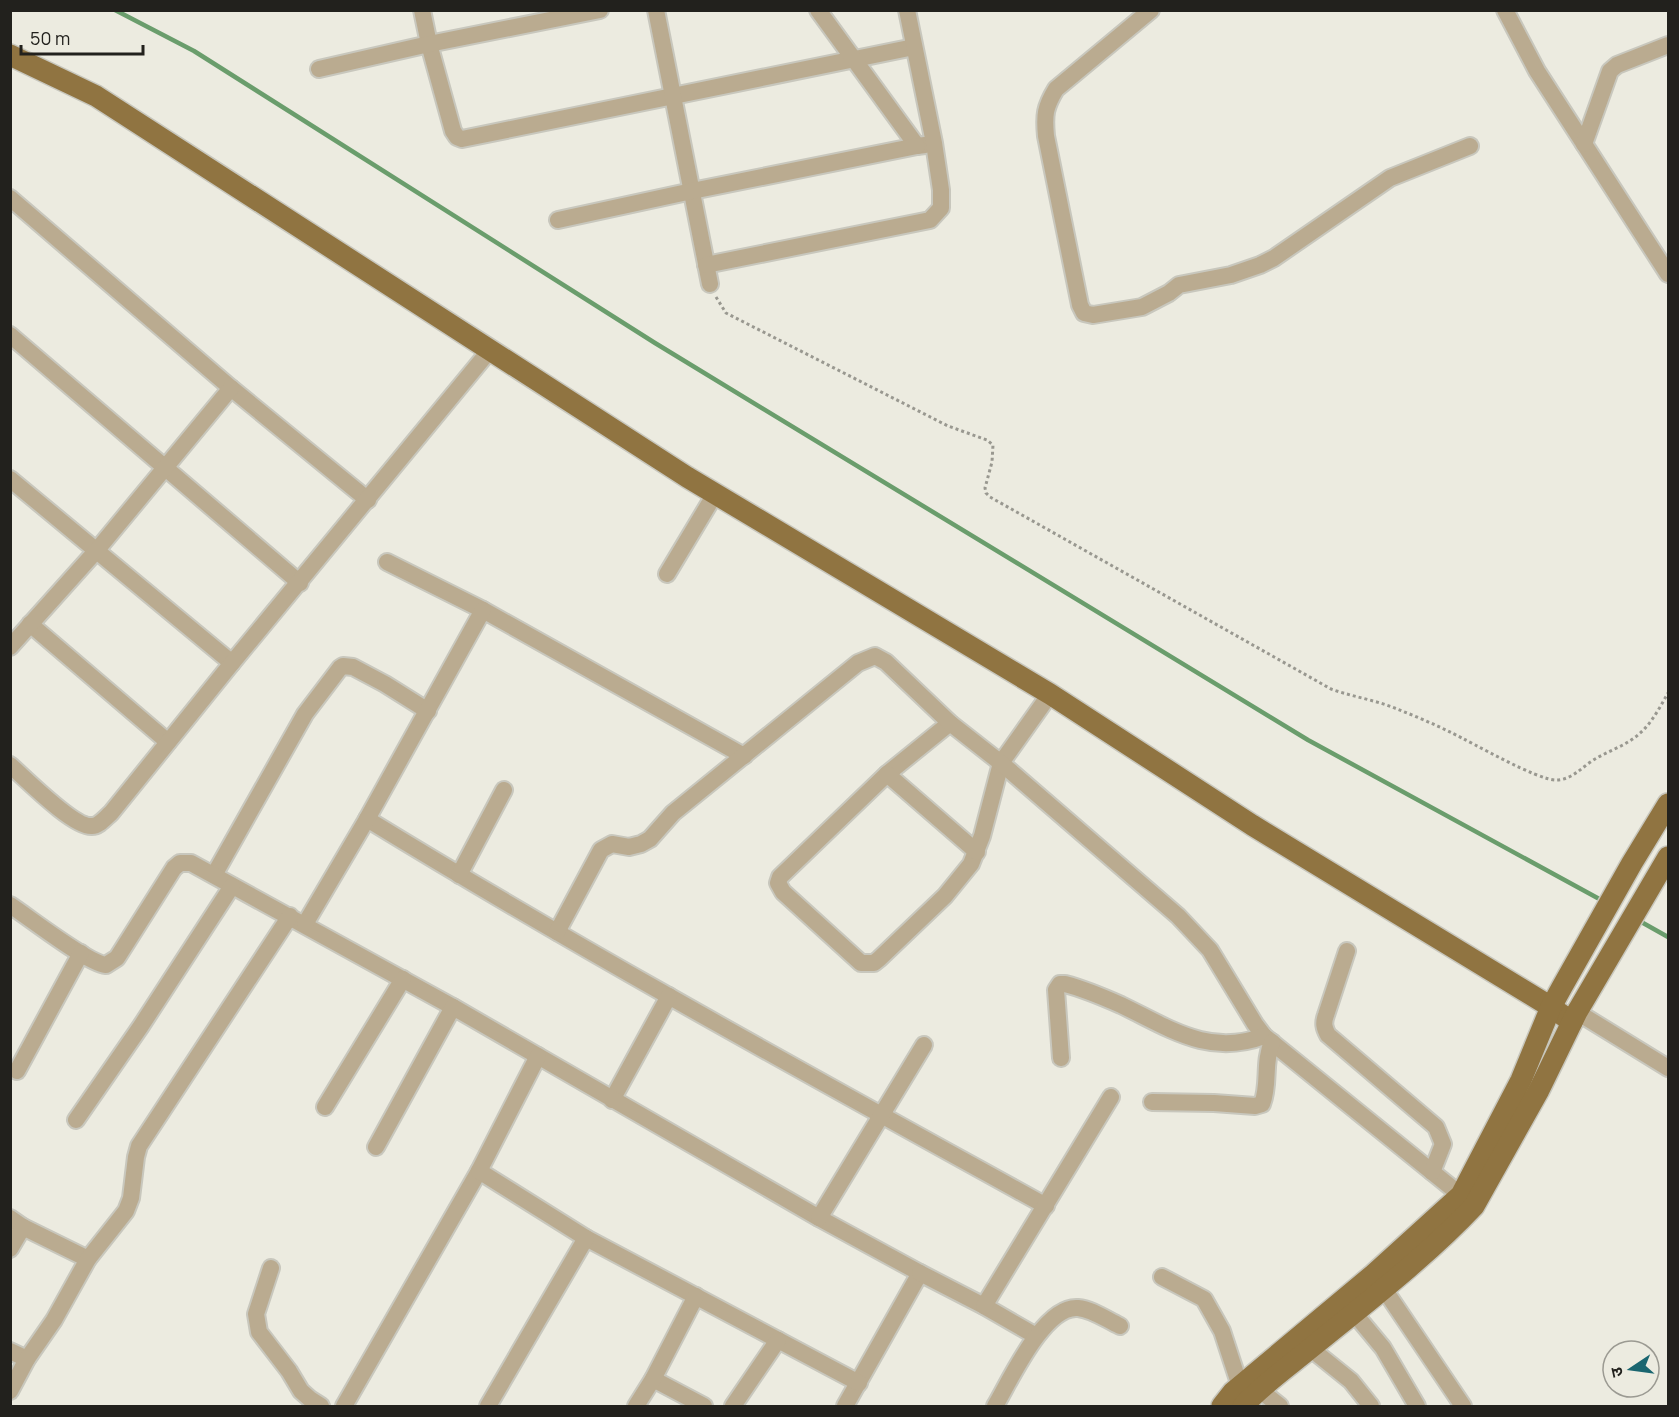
<svg xmlns="http://www.w3.org/2000/svg" width="1679" height="1417" viewBox="0 0 1679 1417" font-family="Manrope,'Noto Sans Devanagari',sans-serif">
<rect width="100%" height="100%" fill="#ecebe0"/>
<g fill="none" stroke-linecap="round" stroke-linejoin="round">
<!-- stream -->
<g stroke="#6a9d6c" stroke-width="4.5">
<polyline points="115,10 194,51 655,343 1308,740 1603,901"/>
<polyline points="1636,919 1668,937"/>
</g>
<!-- minor casing -->
<g stroke="#c8c7bd" stroke-width="20">
<g id="minor">
<polyline points="422,10 429,44 453,131 457,137 462,139 914,47"/>
<polyline points="656,10 710,284"/>
<polyline points="818,10 917,146 925,145"/>
<path d="M1151,10l-95,79c-11,18 -12,26 -10,47l34,169 4,8 9,2 49,-8 27,-14 10,-8 52,-10 29,-10 14,-7 116,-80 80,-32"/>
<polyline points="1505,10 1537,71 1668,274"/>
<polyline points="319,69 429,44 600,10"/>
<polyline points="1584,144 1610,71 1617,65 1668,45"/>
<polyline points="10,198 231,388 368,500"/>
<polyline points="558,220 692,191 917,146"/>
<polyline points="706,265 930,220 941,208 941,190 934,143 907,10"/>
<polyline points="10,335 300,583"/>
<polyline points="10,479 232,663"/>
<polyline points="387,562 483,610 744,756"/>
<polyline points="667,574 715,494"/>
<polyline points="30,624 168,742"/>
<polyline points="10,647 97,550 231,388"/>
<polyline points="950,723 887,774 780,877 778,883 783,892 861,963 874,963 879,959 945,896 971,864 982,836 1001,763 1050,694"/>
<path d="M10,765c15,13 64,63 82,61 7,0 13,-8 19,-13l121,-150 258,-313"/>
<polyline points="887,774 977,852"/>
<path d="M367,819c222,136 451,261 679,387"/>
<polyline points="214,875 305,714 340,668 343,666 353,667 385,684 428,711"/>
<polyline points="459,875 504,790"/>
<path d="M10,905c20,13 77,58 96,60l11,-7 57,-90 6,-5h11l262,144"/>
<polyline points="305,924 367,819 483,610"/>
<polyline points="557,932 601,850 612,844 629,847 641,844 650,839 673,813 858,663 875,656 886,662 950,723 1001,763 1178,916 1210,950 1255,1024 1264,1036 1468,1201"/>
<path d="M1347,951l-21,64c-3,8 -2,13 2,20l108,92 7,17 -11,28"/>
<polyline points="1577,1012 1668,1068"/>
<path d="M1061,1058l-5,-68 4,-6h5c19,5 38,13 56,21 48,23 88,52 143,31"/>
<polyline points="17,1071 81,953"/>
<polyline points="612,1100 669,996"/>
<path d="M1152,1102l62,1 41,3 7,-2c8,-20 1,-41 10,-62"/>
<polyline points="325,1107 403,979"/>
<polyline points="76,1120 141,1026 232,886"/>
<polyline points="376,1147 453,1007 819,1218 920,1273 845,1406"/>
<polyline points="10,1218 23,1227 88,1259"/>
<polyline points="819,1218 924,1045"/>
<polyline points="586,1238 859,1383"/>
<polyline points="10,1249 23,1227"/>
<polyline points="271,1268 256,1314 259,1332 289,1371 301,1391 310,1399 321,1406"/>
<polyline points="920,1273 984,1306 1036,1336"/>
<polyline points="1162,1277 1204,1299 1222,1331 1240,1386"/>
<polyline points="1378,1280 1463,1406"/>
<polyline points="984,1306 1111,1097"/>
<polyline points="1354,1313 1383,1348 1417,1406"/>
<polyline points="1310,1348 1351,1381 1371,1406"/>
<polyline points="10,1351 27,1359"/>
<polyline points="653,1379 704,1406"/>
<polyline points="10,1391 27,1359 54,1320 88,1259 126,1211 131,1198 136,1157 139,1146 290,916"/>
<polyline points="1261,1391 1280,1406"/>
<polyline points="344,1406 479,1171"/>
<polyline points="488,1406 586,1238 479,1171 538,1056"/>
<polyline points="636,1406 653,1379 696,1296"/>
<polyline points="733,1406 778,1340"/>
<path d="M995,1406c15,-25 49,-101 83,-98 14,1 29,12 42,18"/>
</g>
</g>
<!-- major casing -->
<g stroke="#c8c7bd" stroke-width="24">
<g id="major">
<polyline points="10,55 96,96 687,477 1050,694 1252,825 1551,1007 1572,1022"/>
<polyline points="1222,1406 1233,1392 1374,1274 1461,1195 1521,1080 1551,1007 1562,987 1632,863 1668,804"/>
<path d="M1243,1406c20,-22 46,-40 69,-59 54,-44 115,-91 162,-141l65,-116 38,-78 91,-155"/>
</g>
</g>
<!-- path -->
<path stroke="#999890" stroke-width="3" stroke-dasharray="3 3" stroke-linecap="butt" d="M716,297l10,16 222,113 39,14 6,5 -1,17 -7,26 1,5 4,4 341,192c22,8 45,11 66,20 18,7 37,15 55,24 21,10 85,47 104,47 15,0 24,-11 36,-19 15,-10 34,-15 47,-27 13,-11 21,-27 29,-41"/>
<!-- minor -->
<use href="#minor" stroke="#baab90" stroke-width="16"/>
<!-- major -->
<use href="#major" stroke="#907441" stroke-width="21"/>
</g>
<!-- border -->
<rect width="1679" height="1417" fill="none" stroke="#22211d" stroke-width="24"/>
<!-- north arrow -->
<g transform="translate(1631 1369) rotate(257)"><circle r="28" fill="#ecebe0" stroke="#9b9a92" stroke-width="1.5"/>
<path d="M0-4.5L10 22L0 15L-10 22Z" fill="#1a6670"/>
<text y="-9" font-size="16" font-weight="bold" text-anchor="middle" fill="#22211d">उ</text>
</g>
<!-- scale -->
<path d="M21 45v9h122v-9" fill="none" stroke="#22211d" stroke-width="3"/>
<text x="30" y="45" font-size="18" fill="#22211d" stroke="#ecebe0" stroke-width="4.5" paint-order="stroke">50 m</text>
</svg>
